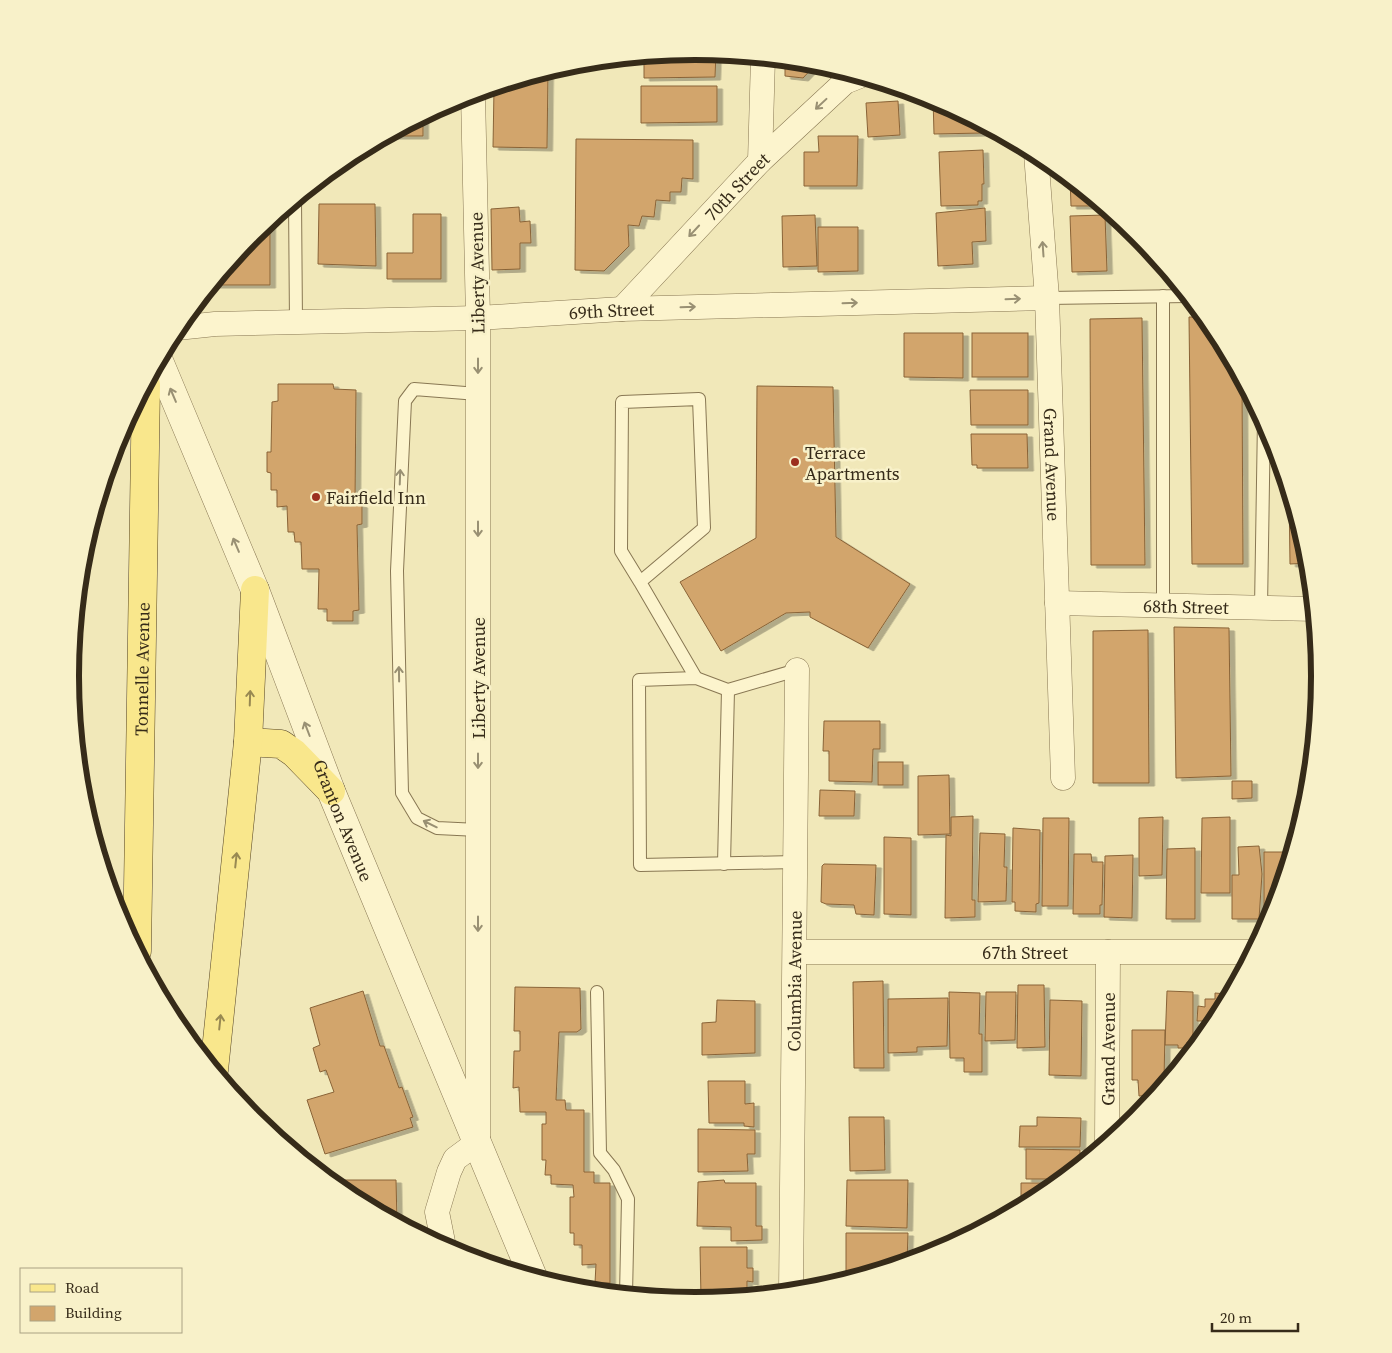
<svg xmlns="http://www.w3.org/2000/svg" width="1392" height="1353" viewBox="0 0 1392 1353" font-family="'Source Serif 4',serif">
<defs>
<filter id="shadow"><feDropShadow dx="5.5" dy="3" stdDeviation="0" flood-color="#0004"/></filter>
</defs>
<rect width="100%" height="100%" fill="#f1e8b9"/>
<!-- building -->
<g fill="#d2a56c" stroke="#896337" filter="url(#shadow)">
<polygon points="696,51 716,53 715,77 644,78 644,56"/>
<polygon points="785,60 817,63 803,78 785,76"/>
<polygon points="548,71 547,148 493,147 494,88"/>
<polygon points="641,86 717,86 717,122 641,123"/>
<polygon points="933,98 983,124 983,133 934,134"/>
<polygon points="898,101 900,135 868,137 866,103"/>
<polygon points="423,117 423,136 387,136"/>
<polygon points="818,136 858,136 857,186 804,186 804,152 819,152"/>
<polygon points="576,139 693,140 693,179 682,178 681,192 670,192 670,201 656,200 654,217 642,216 639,226 628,225 629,246 604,271 575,270"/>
<polygon points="983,150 984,184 982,184 982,201 978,201 978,205 941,206 939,152"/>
<polygon points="1070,178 1103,206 1071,206"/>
<polygon points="319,204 375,204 376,266 318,264"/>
<polygon points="519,207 520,222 530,221 531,243 520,243 520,269 492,270 491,209"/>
<polygon points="985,208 986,241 972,242 973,264 938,266 936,213"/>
<polygon points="413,214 441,214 441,279 387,279 387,253 413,253"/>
<polygon points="815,215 817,266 783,267 782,216"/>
<polygon points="1105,215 1107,271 1072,272 1070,216"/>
<polygon points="270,221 270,285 212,285 254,234"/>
<polygon points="818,227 858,227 858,271 818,272"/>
<polygon points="1189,317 1206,317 1216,329 1242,378 1243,564 1192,564"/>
<polygon points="1142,318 1145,565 1091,565 1090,319"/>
<polygon points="904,333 963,333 963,378 904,377"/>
<rect x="972" y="333" width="56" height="44"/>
<polygon points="278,384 333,384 334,389 356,390 355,503 362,505 362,524 357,525 359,610 353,611 353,621 327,621 327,609 318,609 319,569 302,569 301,542 295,542 294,532 288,532 287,506 277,507 277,490 271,490 271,473 267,472 267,452 271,452 272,402 278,401"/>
<polygon points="757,386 833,387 836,537 910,584 868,648 810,617 810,612 786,613 721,651 680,582 756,538"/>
<polygon points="970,390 1028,390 1028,425 971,425"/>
<polygon points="971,434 1027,434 1028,468 977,468 977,465 972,465"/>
<polygon points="1289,489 1309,555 1310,563 1290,564"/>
<polygon points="1174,627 1229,628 1231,776 1176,778"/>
<polygon points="1148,630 1149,783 1093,783 1093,631"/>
<polygon points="1308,639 1317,639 1321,677 1317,718 1313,718"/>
<polygon points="824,721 880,721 880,749 873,749 872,782 829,781 829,751 823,751"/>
<rect x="878" y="762" width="25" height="23"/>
<polygon points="949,775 950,834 918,835 918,776"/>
<polygon points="1232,781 1252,781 1252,798 1232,799"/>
<polygon points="820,790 855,791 854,816 819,816"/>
<polygon points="973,816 972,900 975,900 975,917 945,918 946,835 951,836 951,817"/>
<polygon points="1163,817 1162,875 1139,876 1139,818"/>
<polygon points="1230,817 1230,893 1201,893 1202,818"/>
<polygon points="1043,818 1069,818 1068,906 1042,906"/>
<polygon points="1298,818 1303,819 1297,838"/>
<polygon points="1013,828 1040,830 1039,903 1036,904 1036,912 1015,911 1015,902 1012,902"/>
<polygon points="980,833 1005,834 1004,867 1007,867 1006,901 978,902"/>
<polygon points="884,837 911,838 911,915 884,914"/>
<polygon points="1259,846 1262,874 1259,919 1232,919 1232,875 1239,875 1238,847"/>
<polygon points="1195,848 1195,919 1166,919 1167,849"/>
<polygon points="1264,852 1293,852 1272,919 1264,919"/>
<polygon points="1074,854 1091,854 1092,862 1103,862 1102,905 1100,905 1100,914 1073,914"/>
<polygon points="1133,855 1132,918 1104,917 1105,856"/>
<polygon points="824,864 876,865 874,915 856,914 854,905 826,904 821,902 822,866"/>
<polygon points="883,981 884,1068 854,1068 853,982"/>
<polygon points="1018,985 1044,985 1045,1047 1017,1048"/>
<polygon points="515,987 580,988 581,1029 577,1032 559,1032 556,1100 565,1100 566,1110 584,1110 584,1172 594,1172 594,1183 610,1183 610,1283 595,1283 596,1264 582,1265 582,1245 574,1245 574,1233 570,1233 570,1197 574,1197 573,1185 551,1184 551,1175 545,1175 546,1160 542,1160 542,1124 546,1124 546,1112 520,1112 519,1087 513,1088 514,1051 520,1051 520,1031 514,1031"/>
<polygon points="363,991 380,1046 384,1046 399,1088 402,1087 413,1117 410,1118 413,1127 325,1154 307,1100 334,1092 326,1070 320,1072 313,1048 320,1045 310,1008"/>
<polygon points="1167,991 1193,992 1193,1042 1187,1042 1187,1048 1178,1048 1178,1045 1165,1045"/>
<polygon points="949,992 980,993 979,1034 982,1034 982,1072 964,1072 964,1058 950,1058"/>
<polygon points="986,992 1016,992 1015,1040 985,1041"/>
<polygon points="1215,993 1227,994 1227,1003 1216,1024 1207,1034 1207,1029 1204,1029 1204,1021 1197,1021 1198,1006 1205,1007 1205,999 1215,999"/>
<polygon points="948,998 947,1046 917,1047 917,1052 888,1053 888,999"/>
<polygon points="717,1000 755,1001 755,1053 702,1055 702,1023 716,1022"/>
<polygon points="1050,1000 1082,1001 1081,1076 1049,1075"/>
<polygon points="1132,1030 1165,1030 1164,1081 1157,1082 1157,1095 1139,1096 1138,1080 1132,1080"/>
<polygon points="708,1081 745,1081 745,1104 754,1103 754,1127 744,1126 744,1123 709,1123"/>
<polygon points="849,1117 884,1117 885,1170 850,1171"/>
<polygon points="1037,1117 1081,1118 1080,1147 1019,1147 1020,1126 1037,1126"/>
<polygon points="698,1129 755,1130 755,1154 747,1154 748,1171 698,1172"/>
<polygon points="1026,1149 1080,1150 1080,1166 1064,1179 1026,1179"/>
<polygon points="341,1180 396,1180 397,1222 348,1196 341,1190"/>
<polygon points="724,1180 725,1183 756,1183 756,1226 762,1226 762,1240 731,1241 731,1227 697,1226 698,1182"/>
<polygon points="847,1180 908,1180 907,1228 846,1226"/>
<polygon points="1021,1183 1055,1183 1055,1187 1043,1197 1021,1208"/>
<polygon points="846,1233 908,1233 907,1263 872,1273 846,1273"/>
<polygon points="700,1247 747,1247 747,1268 753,1268 753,1282 747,1281 747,1297 701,1298"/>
<polygon points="824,1279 852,1280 823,1288"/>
</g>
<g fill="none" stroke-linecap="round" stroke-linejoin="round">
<!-- service casing -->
<g stroke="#887753" stroke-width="14">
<g id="service">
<polyline points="295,200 296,322"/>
<polyline points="1047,298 1188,296"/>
<polyline points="640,582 621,551 622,402 699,399 704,528 640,582 696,678"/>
<polyline points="1163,605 1163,296"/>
<polyline points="1261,608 1264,419"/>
<polyline points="478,830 437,828 417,818 402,793 397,571 405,401 414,389 478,394"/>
<polyline points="795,862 640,865 639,680 696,678 728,690 797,670"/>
<polyline points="724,864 728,690"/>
<polyline points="597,992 600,1153 614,1170 628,1199 626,1295"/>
</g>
</g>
<!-- minor casing -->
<g stroke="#887753" stroke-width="25">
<g id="minor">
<path id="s1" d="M1036,153l11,145 16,480"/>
<polyline points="760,161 763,58"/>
<path id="s2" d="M622,309l138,-148 85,-79 15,-6"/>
<path id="s3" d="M177,328l38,-4 263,-6 144,-9 425,-11"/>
<path id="s4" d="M1057,603l258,6"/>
<path id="s5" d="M795,952h459"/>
<path id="s6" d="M1107,1145l1,-193"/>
<polyline points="444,1247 437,1212 449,1172 455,1159 478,1142 478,318 473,94"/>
<path id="s7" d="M791,1292l6,-622"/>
</g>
</g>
<!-- tertiary casing -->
<g stroke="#887753" stroke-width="29">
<g id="tertiary">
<path id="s8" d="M159,361l96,229 76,201 202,486"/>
</g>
</g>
<!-- primary casing -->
<g stroke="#554428" stroke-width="29">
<g id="primary">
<polyline points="248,742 281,744 294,753 331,791"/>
<path id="s9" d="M137,951l9,-566"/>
<polyline points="214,1070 248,742 255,590"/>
</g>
</g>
<!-- service -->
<use href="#service" stroke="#fcf4cd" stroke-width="12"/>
<!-- minor -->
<use href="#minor" stroke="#fcf4cd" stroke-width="24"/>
<!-- tertiary -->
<use href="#tertiary" stroke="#fcf4cd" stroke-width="28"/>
<!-- primary -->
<use href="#primary" stroke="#f9e78c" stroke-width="28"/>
</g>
<!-- one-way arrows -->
<defs><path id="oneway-shaft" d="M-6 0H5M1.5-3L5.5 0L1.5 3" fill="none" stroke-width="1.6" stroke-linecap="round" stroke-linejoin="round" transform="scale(1.25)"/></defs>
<g stroke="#999073">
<use href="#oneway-shaft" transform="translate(821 104) rotate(137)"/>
<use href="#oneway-shaft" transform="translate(694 231) rotate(133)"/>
<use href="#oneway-shaft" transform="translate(1043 249) rotate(-94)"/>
<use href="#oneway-shaft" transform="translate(1013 299) rotate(-2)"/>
<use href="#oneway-shaft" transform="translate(850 303) rotate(-2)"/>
<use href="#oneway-shaft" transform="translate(688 307) rotate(-2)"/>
<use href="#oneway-shaft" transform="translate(478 366) rotate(90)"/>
<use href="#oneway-shaft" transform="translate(173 395) rotate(-113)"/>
<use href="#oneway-shaft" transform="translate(400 477) rotate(-88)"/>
<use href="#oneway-shaft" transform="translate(478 529) rotate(90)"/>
<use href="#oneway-shaft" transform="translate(236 545) rotate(-113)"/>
<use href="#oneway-shaft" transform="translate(399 674) rotate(-91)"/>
<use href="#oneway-shaft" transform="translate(307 729) rotate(-111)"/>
<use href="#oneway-shaft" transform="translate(478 761) rotate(90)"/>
<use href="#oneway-shaft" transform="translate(430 824) rotate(-154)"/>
<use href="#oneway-shaft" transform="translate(478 924) rotate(90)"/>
</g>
<g stroke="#988952">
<use href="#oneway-shaft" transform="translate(250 698) rotate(-88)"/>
<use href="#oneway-shaft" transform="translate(236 860) rotate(-84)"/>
<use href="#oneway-shaft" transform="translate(220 1022) rotate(-84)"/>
</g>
<!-- markers -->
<g fill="#9c2f1e" stroke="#f8f1c9" stroke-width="2">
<circle cx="795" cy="462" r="5"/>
<circle cx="316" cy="497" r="5"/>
</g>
<g text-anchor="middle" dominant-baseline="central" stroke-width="5" stroke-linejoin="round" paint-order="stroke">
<!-- street labels -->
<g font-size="18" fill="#362b19" stroke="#f8f1c9">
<text stroke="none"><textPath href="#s2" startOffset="168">70th Street</textPath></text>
<text transform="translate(477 273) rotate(-91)">Liberty Avenue</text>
<text stroke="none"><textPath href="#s3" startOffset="435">69th Street</textPath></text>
<text stroke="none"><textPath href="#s1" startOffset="312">Grand Avenue</textPath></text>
<text stroke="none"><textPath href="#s4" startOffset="129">68th Street</textPath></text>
<text stroke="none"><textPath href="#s9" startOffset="282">Tonnelle Avenue</textPath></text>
<text transform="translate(478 678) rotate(-90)">Liberty Avenue</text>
<text stroke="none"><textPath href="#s8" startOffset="495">Granton Avenue</textPath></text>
<text stroke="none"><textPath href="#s5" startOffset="230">67th Street</textPath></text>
<text stroke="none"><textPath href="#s7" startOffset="311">Columbia Avenue</textPath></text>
<text stroke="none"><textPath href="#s6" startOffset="96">Grand Avenue</textPath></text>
</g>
<!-- poi labels -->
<g font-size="18" fill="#362b19" stroke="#f8f1c9" text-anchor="start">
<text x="805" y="452">Terrace<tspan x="805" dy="21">Apartments</tspan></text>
<text x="326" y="497">Fairfield Inn</text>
</g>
</g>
<!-- crop -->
<path d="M0 0H1392V1353H0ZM79 676a616 616 0 1 1 1232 0a616 616 0 1 1-1232 0Z" fill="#f8f1c9" fill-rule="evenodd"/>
<path fill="none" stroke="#362b19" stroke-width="6" d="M79 676a616 616 0 1 1 1232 0a616 616 0 1 1-1232 0Z"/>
<!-- legend -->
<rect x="20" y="1268" width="162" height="65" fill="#f8f1c9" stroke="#aaa283"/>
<rect x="30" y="1284" width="25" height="8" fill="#f9e78c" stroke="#aaa283"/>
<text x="65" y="1293" font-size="15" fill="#362b19">Road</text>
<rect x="30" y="1306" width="25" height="15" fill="#d2a56c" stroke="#aaa283"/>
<text x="65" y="1318" font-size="15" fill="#362b19">Building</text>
<!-- scale -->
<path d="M1212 1323v8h86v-8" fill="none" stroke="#362b19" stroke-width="2.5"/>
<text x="1220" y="1323" font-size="15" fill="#362b19" stroke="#f8f1c9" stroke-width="4" paint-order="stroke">20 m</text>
</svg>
